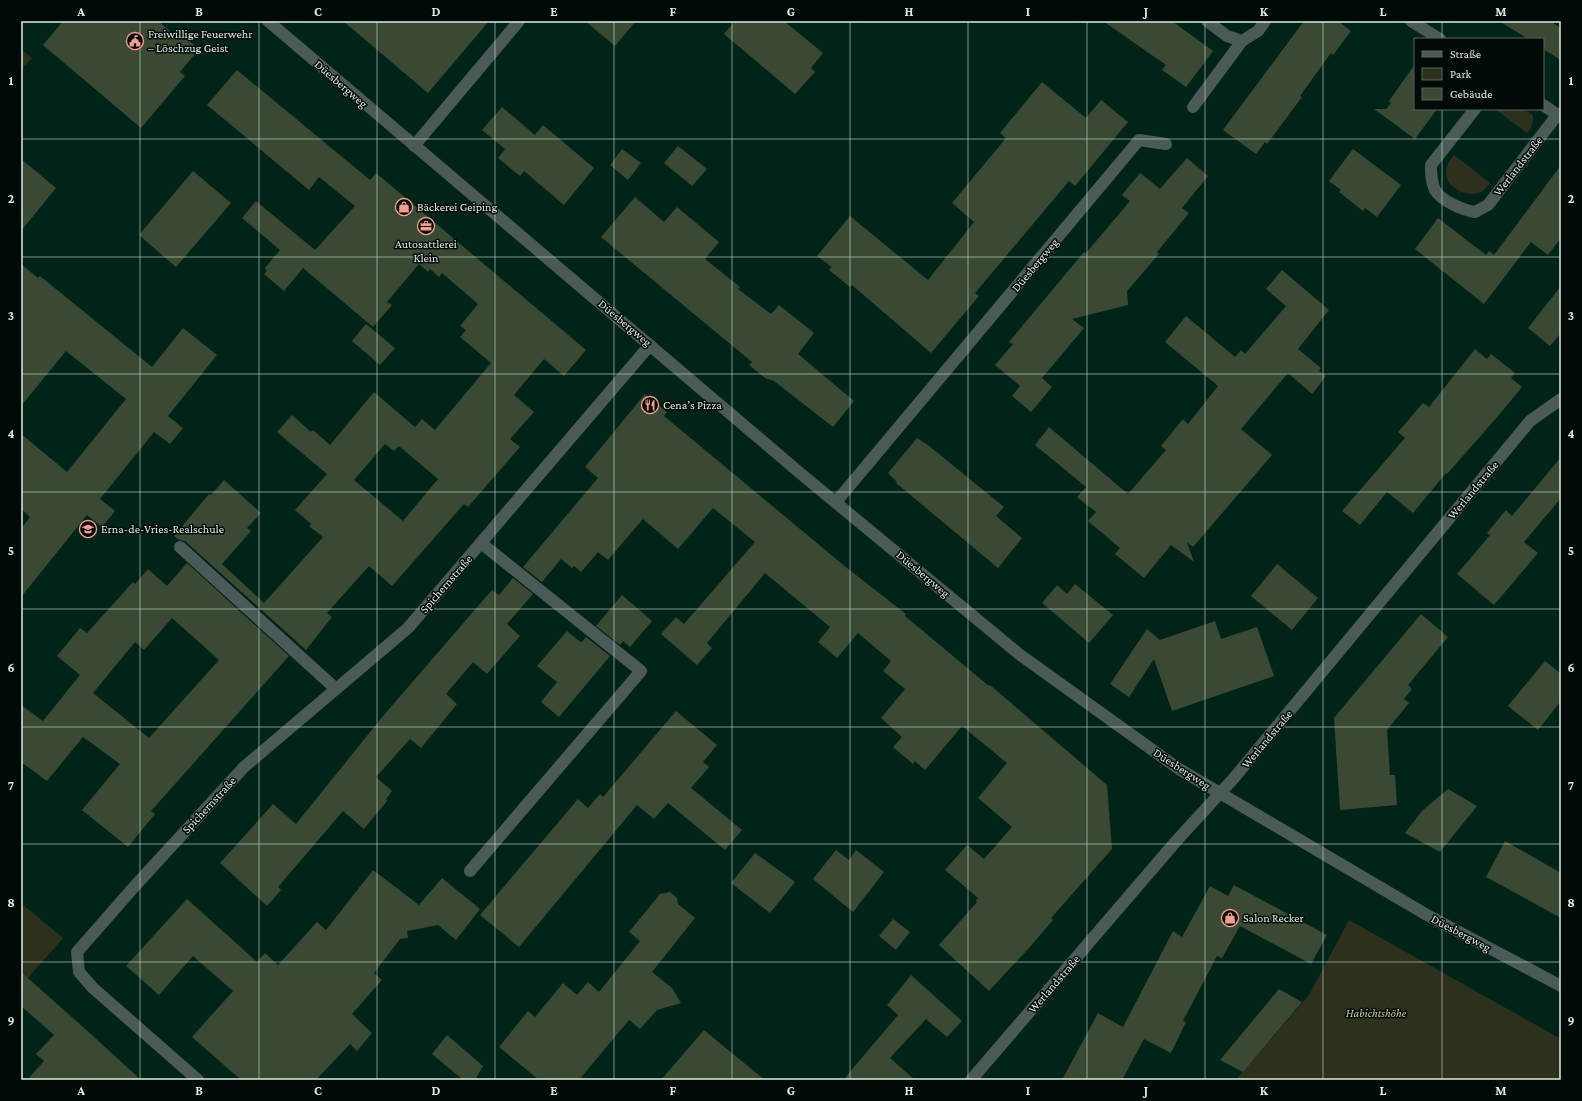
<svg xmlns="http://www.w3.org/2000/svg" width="1582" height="1101" viewBox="0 0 1582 1101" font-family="'Crimson Pro',serif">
<rect width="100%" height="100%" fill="#022418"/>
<!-- green -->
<g fill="#2e301e">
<polygon points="21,49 32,58 21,70"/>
<path d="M1495,109c16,0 53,-4 32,24z"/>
<path d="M1454,155l36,28c-3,3 -5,7 -9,9 -16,7 -40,-7 -34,-26 1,-4 5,-8 7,-11z"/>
<polygon points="21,903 63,938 21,986"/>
<polygon points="1349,920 1561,1039 1561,1080 1236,1080 1309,995"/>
</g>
<!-- building -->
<g fill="#394933" fill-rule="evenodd">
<polygon points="63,21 158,21 176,36 179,32 199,49 180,72 185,76 141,128 43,45"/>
<polygon points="343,21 489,21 428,93"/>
<polygon points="585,21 636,21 615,46"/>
<polygon points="735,21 784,21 823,53 811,68 815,72 795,94 724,34"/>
<polygon points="1103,21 1172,21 1213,51 1186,87 1162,70 1166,65"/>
<polygon points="1304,21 1338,21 1351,31 1333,55 1331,53 1300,96 1302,97 1267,144 1265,142 1256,154 1223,130"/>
<polygon points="1499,21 1550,21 1561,28 1561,60 1543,49 1543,39 1528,39"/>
<polygon points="1415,64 1415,109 1437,109 1415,139 1374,109 1386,109 1391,103 1389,101"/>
<path d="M237,70l133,110 6,-7 210,177 -22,26 -20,-17 -30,36 20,17 -24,27 10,8 -52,60 -4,-3 -72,82 -23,-20 -42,47 5,4 -26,33 -121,-109 -6,-1 -5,-4 35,-42 2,1 13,-15 37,33 -14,15 4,3 -29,33 42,39 59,-66 -14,-11 2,-2 -16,-14 32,-36 -50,-42 15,-17 19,17 2,-2 17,15 44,-53 41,35 7,-8 13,11 56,-67 -31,-26 6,-7 -6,-4 18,-22 -36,-31 -3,4 -9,-8 -2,3 -9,-8 -32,38 5,3 -19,22 -70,-59 -19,23 -20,-17 3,-3 -2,-3 15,-18 -38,-32 14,-17 59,49 40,-44 -36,-29 -10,13 -102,-85zM385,444l9,7 5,-5 39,33 -35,42 -49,-41z"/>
<polygon points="1042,82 1086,118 1101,100 1128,122 1075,186 1069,181 975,293 979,296 931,353 852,285 850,287 829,270 832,267 817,256 850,216 928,280 974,222 952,203 1006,138 1000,133"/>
<polygon points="502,107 535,135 543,125 594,168 564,205 524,171 520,176 498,158 505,149 482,130"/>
<polygon points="678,146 707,169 692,186 664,163"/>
<polygon points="622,149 641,163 628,180 610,165"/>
<polygon points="1353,149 1401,185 1377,217 1365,208 1363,211 1339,192 1341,190 1329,181"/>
<polygon points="1187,158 1208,176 1182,208 1189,213 1157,252 1159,254 1127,291 1128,305 1072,319 1084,328 1042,378 1052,387 1031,412 1012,396 1020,386 995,365 1013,344 1009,342 1084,252 1086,253 1130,201 1122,195 1140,173 1160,189"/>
<polygon points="21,159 56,188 21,231"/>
<polygon points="1561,165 1561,238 1548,255 1531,242 1484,304 1415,249 1438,218 1486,255 1489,251 1494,255"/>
<polygon points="193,171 231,203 176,267 139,235"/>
<polygon points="635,197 664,222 677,207 719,242 705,259 740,287 738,289 771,314 779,305 814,333 798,354 854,401 833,427 774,381 765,378 749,365 752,362 601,237"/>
<polygon points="21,264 38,278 40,276 152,367 183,328 217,355 168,416 183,428 170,444 154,432 100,499 115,511 102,527 87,515 21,597 21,529 30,517 21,509 21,434 67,472 126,399 66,351 21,406"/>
<polygon points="1282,270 1329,310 1298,349 1321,368 1319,371 1326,376 1312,394 1288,373 1241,429 1272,455 1193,547 1187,542 1194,562 1171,545 1144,578 1115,554 1120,548 1088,521 1096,512 1077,497 1086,487 1035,445 1049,427 1128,494 1166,450 1161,446 1183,419 1188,424 1218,386 1165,342 1186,316 1235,357 1241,350 1245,354 1286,306 1266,289"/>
<polygon points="1561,286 1561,333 1550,346 1528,328"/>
<polygon points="366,324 395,348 380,365 352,341"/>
<polygon points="1475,349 1487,359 1491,354 1515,373 1511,378 1522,387 1499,415 1447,474 1446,473 1413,513 1387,492 1360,525 1342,511 1405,438 1398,432 1423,403 1429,407"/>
<polygon points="645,394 667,412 664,416 847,568 906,614 905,616 989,686 990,685 1107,785 1112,849 1051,918 1053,920 1029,948 989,991 939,945 977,902 976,900 978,898 945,870 967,845 984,859 1012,827 978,798 1007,763 962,726 925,770 915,761 913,764 893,747 902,737 881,718 905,689 883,671 891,661 858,633 837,658 818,642 830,627 765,573 707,643 712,648 697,665 661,634 676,617 684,624 755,542 713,508 678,549 643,519 608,560 598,552 581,572 574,566 572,568 561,559 542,582 523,567 598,478 585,467"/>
<polygon points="917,438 928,445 1004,507 996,516 1022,538 998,568 896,483 897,482 888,473"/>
<polygon points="1561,457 1561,498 1524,542 1538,553 1494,605 1457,574 1490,535 1487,533 1506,510 1512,516"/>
<path d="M187,563l102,93 -138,155 4,3 -27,33 -46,-37 38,-46 -37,-27 -36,44 -26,-19v-57l22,16 37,-46 -23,-19 23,-28 7,5 46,-51 2,2 13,-15 19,17zM172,618l47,42 -70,78 -56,-45 42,-51 9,8z"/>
<polygon points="1277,564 1318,598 1292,630 1251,596"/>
<polygon points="513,578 533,594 507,624 520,636 487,674 473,662 446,694 457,704 421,748 410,739 376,777 392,791 386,799 387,801 364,829 343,811 278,887 281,890 267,906 220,863 273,804 296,824 383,716 492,590 499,595"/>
<polygon points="1075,584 1113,615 1089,643 1042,603 1057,585 1067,594"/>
<polygon points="622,595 652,621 630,647 623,641 620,645 596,626"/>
<polygon points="1421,614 1448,637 1408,685 1412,689 1404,699 1409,703 1387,730 1390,775 1395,775 1397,805 1340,810 1334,718"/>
<polygon points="1215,621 1221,639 1257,627 1274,676 1172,711 1154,659 1129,697 1110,684 1147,629 1160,640"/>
<polygon points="567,631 579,641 582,642 586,637 610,656 559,717 541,702 557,682 537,666"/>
<polygon points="1545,661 1561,674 1561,701 1538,730 1508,706"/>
<polygon points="676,711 717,745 703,762 709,767 691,788 742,830 725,850 668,803 654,819 637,805 519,947 480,915 578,799 588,808 600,794 603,797"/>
<polygon points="1448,789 1477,806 1440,852 1405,833 1422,811"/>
<polygon points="1505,841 1561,873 1561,918 1486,877"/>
<polygon points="836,850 849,860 856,850 884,872 853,912 813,879"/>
<polygon points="755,853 795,882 770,913 731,883"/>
<polygon points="373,870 419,905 442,878 480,909 456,940 438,925 407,931 408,938 400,939 374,973 382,980 352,1014 372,1033 357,1051 350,1044 316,1080 241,1080 192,1037 233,991 193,956 159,995 126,966 187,899 257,962 265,953 278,965 317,922 326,930"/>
<polygon points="1234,885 1327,935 1311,964 1240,926 1222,958 1217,956 1183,1021 1186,1022 1171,1053 1144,1039 1122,1080 1062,1080 1098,1013 1123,1027 1173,931 1182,937 1210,886 1228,896"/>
<polygon points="670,892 677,898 678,904 695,918 652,972 672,988 681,1003 657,1010 640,1029 629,1020 579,1080 539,1080 499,1047 528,1011 535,1017 563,983 577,995 588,982 599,992 640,941 629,932 660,894"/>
<polygon points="893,919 910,932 896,950 879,936"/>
<polygon points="21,972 92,1035 141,1080 27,1080 44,1061 36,1054 54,1035 21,1006"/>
<polygon points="911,975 962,1021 947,1037 926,1019 890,1058 915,1080 843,1080 898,1015 887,1005"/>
<polygon points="1279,989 1302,1002 1243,1072 1220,1060"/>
<polygon points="704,1030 733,1054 765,1080 661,1080"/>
<polygon points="447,1035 483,1066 475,1080 463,1080 432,1054"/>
</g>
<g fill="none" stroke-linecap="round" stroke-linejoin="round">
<!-- minor -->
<g stroke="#4a5a59" stroke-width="12">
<polyline points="268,21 800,473 1019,654 1179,769 1427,915 1561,986"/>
<polyline points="1207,21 1227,36 1242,41 1258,31 1265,21"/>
<polyline points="1411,21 1440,39"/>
<polyline points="1543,105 1561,117"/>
<polyline points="1193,107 1242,41"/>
<path d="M1475,109l-44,56c0,9 0,17 4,25 6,11 28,20 40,22l13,-7 70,-91"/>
<polyline points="414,146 519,21"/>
<polyline points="836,502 1139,140 1166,144"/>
<polyline points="180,547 336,689"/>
<polyline points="470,871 641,671 481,543"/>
<polyline points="198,1080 93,988 79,972 77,952 134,887 244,767 408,628 650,345"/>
<polyline points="971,1080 1178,839 1234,778 1530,421 1561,399"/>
</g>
</g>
<!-- grid -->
<path fill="none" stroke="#daede4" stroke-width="1" stroke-opacity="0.55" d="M140,21v1059M259,21v1059M377,21v1059M495,21v1059M614,21v1059M732,21v1059M850,21v1059M968,21v1059M1087,21v1059M1205,21v1059M1323,21v1059M1442,21v18M1442,109v971M21,139h1540M21,257h1540M21,374h1540M21,492h1540M21,609h1540M21,727h1540M21,844h1540M21,962h1540"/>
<!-- icons -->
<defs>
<g id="civic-ring" transform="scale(0.9)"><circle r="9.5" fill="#010a06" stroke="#f59d8e" stroke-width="1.5"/><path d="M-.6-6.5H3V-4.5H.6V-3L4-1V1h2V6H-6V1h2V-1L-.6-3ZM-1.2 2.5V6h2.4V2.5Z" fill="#f59d8e"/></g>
<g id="shop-ring" transform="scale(0.9)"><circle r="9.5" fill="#010a06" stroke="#f59d8e" stroke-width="1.5"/><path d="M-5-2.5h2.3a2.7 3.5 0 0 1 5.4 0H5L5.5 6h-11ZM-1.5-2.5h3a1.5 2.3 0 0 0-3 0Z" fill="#f59d8e"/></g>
<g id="office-ring" transform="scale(0.9)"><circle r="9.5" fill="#010a06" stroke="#f59d8e" stroke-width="1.5"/><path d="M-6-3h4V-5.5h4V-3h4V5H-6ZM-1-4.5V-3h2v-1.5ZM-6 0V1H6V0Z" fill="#f59d8e"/></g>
<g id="restaurant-ring" transform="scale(0.9)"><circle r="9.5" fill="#010a06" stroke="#f59d8e" stroke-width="1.5"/><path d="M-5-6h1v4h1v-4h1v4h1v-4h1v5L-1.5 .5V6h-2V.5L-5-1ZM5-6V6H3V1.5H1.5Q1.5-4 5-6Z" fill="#f59d8e"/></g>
<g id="school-ring" transform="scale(0.9)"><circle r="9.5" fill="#010a06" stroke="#f59d8e" stroke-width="1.5"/><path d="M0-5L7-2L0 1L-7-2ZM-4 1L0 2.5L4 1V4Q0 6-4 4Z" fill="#f59d8e"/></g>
</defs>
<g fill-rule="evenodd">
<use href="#civic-ring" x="135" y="41"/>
<use href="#shop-ring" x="404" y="207"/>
<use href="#office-ring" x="426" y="226"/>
<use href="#restaurant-ring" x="650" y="405"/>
<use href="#school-ring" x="88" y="529"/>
<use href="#shop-ring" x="1230" y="918"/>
</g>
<g text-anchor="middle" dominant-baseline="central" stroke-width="3" stroke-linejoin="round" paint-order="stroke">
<!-- poi labels -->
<g font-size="12" fill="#daede4" stroke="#010a06" text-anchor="start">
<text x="148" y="34">Freiwillige Feuerwehr<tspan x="148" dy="14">– Löschzug Geist</tspan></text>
<text x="417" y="207">Bäckerei Geiping</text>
<text x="426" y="244" text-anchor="middle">Autosattlerei<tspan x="426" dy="14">Klein</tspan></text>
<text x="663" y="405">Cena’s Pizza</text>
<text x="101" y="529">Erna-de-Vries-Realschule</text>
<text x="1243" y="918">Salon Recker</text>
</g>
<!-- street labels -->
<g font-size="12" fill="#daede4" stroke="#010a06">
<text transform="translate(341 84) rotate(41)">Düesbergweg</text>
<text transform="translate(1518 166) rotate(-52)">Werlandstraße</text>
<text transform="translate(1035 265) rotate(-50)">Düesbergweg</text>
<text transform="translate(625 323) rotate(40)">Düesbergweg</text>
<text transform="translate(1473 490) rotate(-50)">Werlandstraße</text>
<text transform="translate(923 574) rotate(40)">Düesbergweg</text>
<text transform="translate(446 584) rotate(-49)">Spichernstraße</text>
<text transform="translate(1267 739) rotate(-50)">Werlandstraße</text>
<text transform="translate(1182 769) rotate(33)">Düesbergweg</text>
<text transform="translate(209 805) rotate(-47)">Spichernstraße</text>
<text transform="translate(1461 933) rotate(28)">Düesbergweg</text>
<text transform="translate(1054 984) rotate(-49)">Werlandstraße</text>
</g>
<!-- park labels -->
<g font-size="12" font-style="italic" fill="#cace98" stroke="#010a06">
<text x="1376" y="1013">Habichtshöhe</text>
</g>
</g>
<!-- border -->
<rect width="1582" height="1101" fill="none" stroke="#010a06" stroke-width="44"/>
<!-- legend -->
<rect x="1414" y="38" width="130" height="72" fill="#010a06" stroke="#58655f"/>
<rect x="1422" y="51" width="20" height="6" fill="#4a5a59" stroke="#58655f"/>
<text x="1450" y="58" font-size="12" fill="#daede4">Straße</text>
<rect x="1422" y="68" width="20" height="12" fill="#2e301e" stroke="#58655f"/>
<text x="1450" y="78" font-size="12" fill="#daede4">Park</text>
<rect x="1422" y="88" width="20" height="12" fill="#394933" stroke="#58655f"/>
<text x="1450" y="98" font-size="12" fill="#daede4">Gebäude</text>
<rect x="22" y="22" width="1538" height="1057" fill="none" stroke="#daede4" stroke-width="1.5"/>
<g font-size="13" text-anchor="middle" font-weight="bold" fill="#daede4">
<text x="81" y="16">A</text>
<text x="199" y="16">B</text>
<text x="318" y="16">C</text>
<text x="436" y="16">D</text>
<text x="554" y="16">E</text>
<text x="673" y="16">F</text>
<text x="791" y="16">G</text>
<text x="909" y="16">H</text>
<text x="1028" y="16">I</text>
<text x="1146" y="16">J</text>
<text x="1264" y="16">K</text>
<text x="1383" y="16">L</text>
<text x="1501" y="16">M</text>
<text x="11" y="85">1</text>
<text x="1571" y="85">1</text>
<text x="11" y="203">2</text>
<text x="1571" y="203">2</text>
<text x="11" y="320">3</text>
<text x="1571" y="320">3</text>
<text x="11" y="438">4</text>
<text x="1571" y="438">4</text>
<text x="11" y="555">5</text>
<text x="1571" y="555">5</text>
<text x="11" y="672">6</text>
<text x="1571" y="672">6</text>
<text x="11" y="790">7</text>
<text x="1571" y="790">7</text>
<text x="11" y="907">8</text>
<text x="1571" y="907">8</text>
<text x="11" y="1025">9</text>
<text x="1571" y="1025">9</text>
<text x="81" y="1095">A</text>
<text x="199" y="1095">B</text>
<text x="318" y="1095">C</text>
<text x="436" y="1095">D</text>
<text x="554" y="1095">E</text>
<text x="673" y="1095">F</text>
<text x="791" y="1095">G</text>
<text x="909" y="1095">H</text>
<text x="1028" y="1095">I</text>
<text x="1146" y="1095">J</text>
<text x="1264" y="1095">K</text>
<text x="1383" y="1095">L</text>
<text x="1501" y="1095">M</text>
</g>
</svg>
